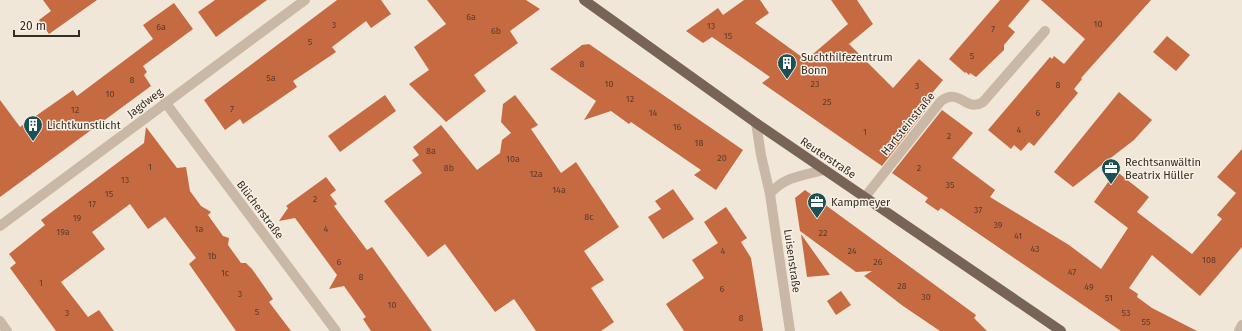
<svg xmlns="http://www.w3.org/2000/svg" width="1242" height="331" viewBox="0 0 1242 331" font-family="'Fira Sans',sans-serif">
<rect width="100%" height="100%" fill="#f1e7d9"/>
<!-- building -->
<g fill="#c66a42">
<polygon points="43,0 97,0 49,34 39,20 51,11"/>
<polygon points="215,0 267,0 216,37 198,12"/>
<polygon points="337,0 381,0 391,14 371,28 366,21 332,47 336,52 293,81 297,87 243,124 240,119 225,130 204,100"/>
<polygon points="427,0 526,0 540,9 510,31 518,43 474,75 486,91 446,122 409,84 429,70 414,47 446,24"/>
<polygon points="744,0 760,0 769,13 755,23 806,60 848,24 831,0 857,0 873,24 849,44 893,88 919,59 943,80 928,98 932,102 882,166 762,83 770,77 712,37 703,43 686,31 718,8 723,15"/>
<polygon points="1000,0 1030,0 1008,26 1015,32 1004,45 1004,50 976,77 970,73 969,75 966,72 965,73 949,59"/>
<polygon points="1041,0 1151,0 1081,78 1082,79 1074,89 1078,93 1034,146 1029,142 1021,151 1014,145 1011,149 988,130 1050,57 1052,59 1054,56 1064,64 1085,39"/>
<polygon points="174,3 193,29 143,66 147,72 144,75 151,86 0,197 0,100 20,127 73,90 77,96 153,39 143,25"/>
<polygon points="1167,36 1190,55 1176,71 1153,52"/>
<polygon points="589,44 743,150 716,190 694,175 701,170 631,122 629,124 611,111 584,120 596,101 550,69 582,45"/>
<polygon points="1119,92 1152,120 1134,140 1073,187 1054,172"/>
<polygon points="385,95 396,111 340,152 328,136"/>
<polygon points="515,95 538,125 531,129 561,173 576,162 619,227 584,251 604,280 591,288 614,322 601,331 536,331 514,299 495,312 445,244 428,257 384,201 422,173 412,160 419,155 413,147 441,125 477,170 500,153 502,140 511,133 501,122 503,104"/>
<polygon points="942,110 973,133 952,158 995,190 990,197 1069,245 1101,269 1128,228 1094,202 1116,171 1149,197 1137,212 1192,254 1222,219 1217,215 1236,193 1217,177 1242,149 1242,247 1200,296 1152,255 1129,288 1138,294 1137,297 1152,308 1197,331 1121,331 957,219 941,208 938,211 925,202 928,198 892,173"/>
<polygon points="146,127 177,168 186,167 190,191 201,206 211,212 208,215 223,236 229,238 228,245 241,263 246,263 252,269 273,299 269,302 291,331 236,331 189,264 196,258 165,217 148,229 130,204 92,232 105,249 61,282 88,317 99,310 114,331 56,331 10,268 16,263 9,254 45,225 41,220 144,143"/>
<polygon points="326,177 336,190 330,195 337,204 334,206 367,250 372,247 432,331 371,331 363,319 366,317 344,286 329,289 337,275 295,218 279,221 288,208 286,206"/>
<polygon points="673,189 694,219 663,239 648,217 661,209 655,201"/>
<polygon points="805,190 976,315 974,318 987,331 940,331 903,306 864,276 872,271 856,272 800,231 795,198"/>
<polygon points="726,207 747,238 741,242 751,258 763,331 684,331 666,304 704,278 692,260 718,243 704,222"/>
<polygon points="801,234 830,275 807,277"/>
<polygon points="841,291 851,305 836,315 827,301"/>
</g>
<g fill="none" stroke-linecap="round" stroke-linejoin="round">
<!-- minor -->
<g stroke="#c9b8a5" stroke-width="10">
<polyline points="165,102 336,331"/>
<polyline points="756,123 761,155 770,194 790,331"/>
<path d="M770,194c13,-17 34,-19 54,-24"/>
<path d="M865,197l76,-96c19,-14 25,12 42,1l62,-71"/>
<polyline points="0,226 305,0"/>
<polyline points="0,321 7,331"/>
<polyline points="1239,331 1242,325"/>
</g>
<!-- major -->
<polyline stroke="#776457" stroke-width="10" points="584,0 756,123 1061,331"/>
</g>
<!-- icons -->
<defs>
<g id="building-pin" transform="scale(1)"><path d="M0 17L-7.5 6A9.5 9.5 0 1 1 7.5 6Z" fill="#1c4f56" stroke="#f9f1e5"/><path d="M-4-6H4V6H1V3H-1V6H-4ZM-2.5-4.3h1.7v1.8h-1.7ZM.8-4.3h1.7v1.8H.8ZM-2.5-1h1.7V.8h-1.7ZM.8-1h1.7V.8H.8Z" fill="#fff"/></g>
<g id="office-pin" transform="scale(1)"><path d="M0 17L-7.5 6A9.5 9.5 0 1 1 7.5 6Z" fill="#1c4f56" stroke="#f9f1e5"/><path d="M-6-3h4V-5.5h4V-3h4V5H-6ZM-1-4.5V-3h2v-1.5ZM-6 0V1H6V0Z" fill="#fff"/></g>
</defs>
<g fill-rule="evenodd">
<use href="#building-pin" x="787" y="63"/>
<use href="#building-pin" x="33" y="125"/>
<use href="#office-pin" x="1111" y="168"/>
<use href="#office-pin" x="817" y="202"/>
</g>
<g text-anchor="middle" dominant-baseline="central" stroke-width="3" stroke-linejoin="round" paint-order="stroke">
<!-- number labels -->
<g font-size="9" fill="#593c2d">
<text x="471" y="17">6a</text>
<text x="1098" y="24">10</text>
<text x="334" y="25">3</text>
<text x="711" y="26">13</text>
<text x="161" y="27">6a</text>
<text x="993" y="29">7</text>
<text x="496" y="31">6b</text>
<text x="728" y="36">15</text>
<text x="310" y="42">5</text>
<text x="972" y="56">5</text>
<text x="582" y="64">8</text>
<text x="271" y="78">5a</text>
<text x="132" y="80">8</text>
<text x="609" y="84">10</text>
<text x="815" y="84">23</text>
<text x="1058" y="85">8</text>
<text x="917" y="86">3</text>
<text x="110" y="94">10</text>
<text x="630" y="99">12</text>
<text x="827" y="102">25</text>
<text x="232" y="109">7</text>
<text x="75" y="110">12</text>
<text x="653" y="113">14</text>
<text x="1038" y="113">6</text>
<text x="677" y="127">16</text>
<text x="1019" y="130">4</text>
<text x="865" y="132">1</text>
<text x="949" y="136">2</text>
<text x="699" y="143">18</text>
<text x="431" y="151">8a</text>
<text x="722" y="158">20</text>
<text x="513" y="159">10a</text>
<text x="150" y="167">1</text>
<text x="449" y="168">8b</text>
<text x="919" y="168">2</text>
<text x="536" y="174">12a</text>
<text x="125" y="180">13</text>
<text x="950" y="185">35</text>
<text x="559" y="190">14a</text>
<text x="109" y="194">15</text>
<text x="315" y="199">2</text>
<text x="92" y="204">17</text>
<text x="978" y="210">37</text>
<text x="589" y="217">8c</text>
<text x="77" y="218">19</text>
<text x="998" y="225">39</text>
<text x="199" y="229">1a</text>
<text x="326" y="229">4</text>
<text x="63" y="232">19a</text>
<text x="823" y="233">22</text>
<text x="1018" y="236">41</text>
<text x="1035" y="249">43</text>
<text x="723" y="251">4</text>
<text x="852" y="251">24</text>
<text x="212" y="256">1b</text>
<text x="1209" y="260">108</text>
<text x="339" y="262">6</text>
<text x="878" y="262">26</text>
<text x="1072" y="272">47</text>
<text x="225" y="273">1c</text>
<text x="361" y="277">8</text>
<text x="41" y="283">1</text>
<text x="902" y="286">28</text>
<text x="1089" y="287">49</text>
<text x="722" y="289">6</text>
<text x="240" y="294">3</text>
<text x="926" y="297">30</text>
<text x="1109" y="298">51</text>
<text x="392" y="305">10</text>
<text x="257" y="312">5</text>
<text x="67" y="313">3</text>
<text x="1126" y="313">53</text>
<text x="741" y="318">8</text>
<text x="1146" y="322">55</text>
</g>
<!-- poi labels -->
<g font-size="11" fill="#352c26" stroke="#f9f1e5" text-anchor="start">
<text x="801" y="57">Suchthilfezentrum<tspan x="801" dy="13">Bonn</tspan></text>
<text x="47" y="125">Lichtkunstlicht</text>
<text x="1125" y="162">Rechtsanwältin<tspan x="1125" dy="13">Beatrix Hüller</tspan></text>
<text x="831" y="202">Kampmeyer</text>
</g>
<!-- street labels -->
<g font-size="11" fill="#352c26" stroke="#f9f1e5">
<text transform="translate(145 103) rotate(-37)">Jagdweg</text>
<text transform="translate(908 124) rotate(-51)">Hartsteinstraße</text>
<text transform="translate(828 158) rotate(34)">Reuterstraße</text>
<text transform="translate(260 210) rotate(53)">Blücherstraße</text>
<text transform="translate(792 261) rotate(82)">Luisenstraße</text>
</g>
</g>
<!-- scale -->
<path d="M14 30v6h65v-6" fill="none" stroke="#352c26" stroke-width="2"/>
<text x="20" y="30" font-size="12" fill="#352c26" stroke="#f9f1e5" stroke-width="3" paint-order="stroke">20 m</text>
</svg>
